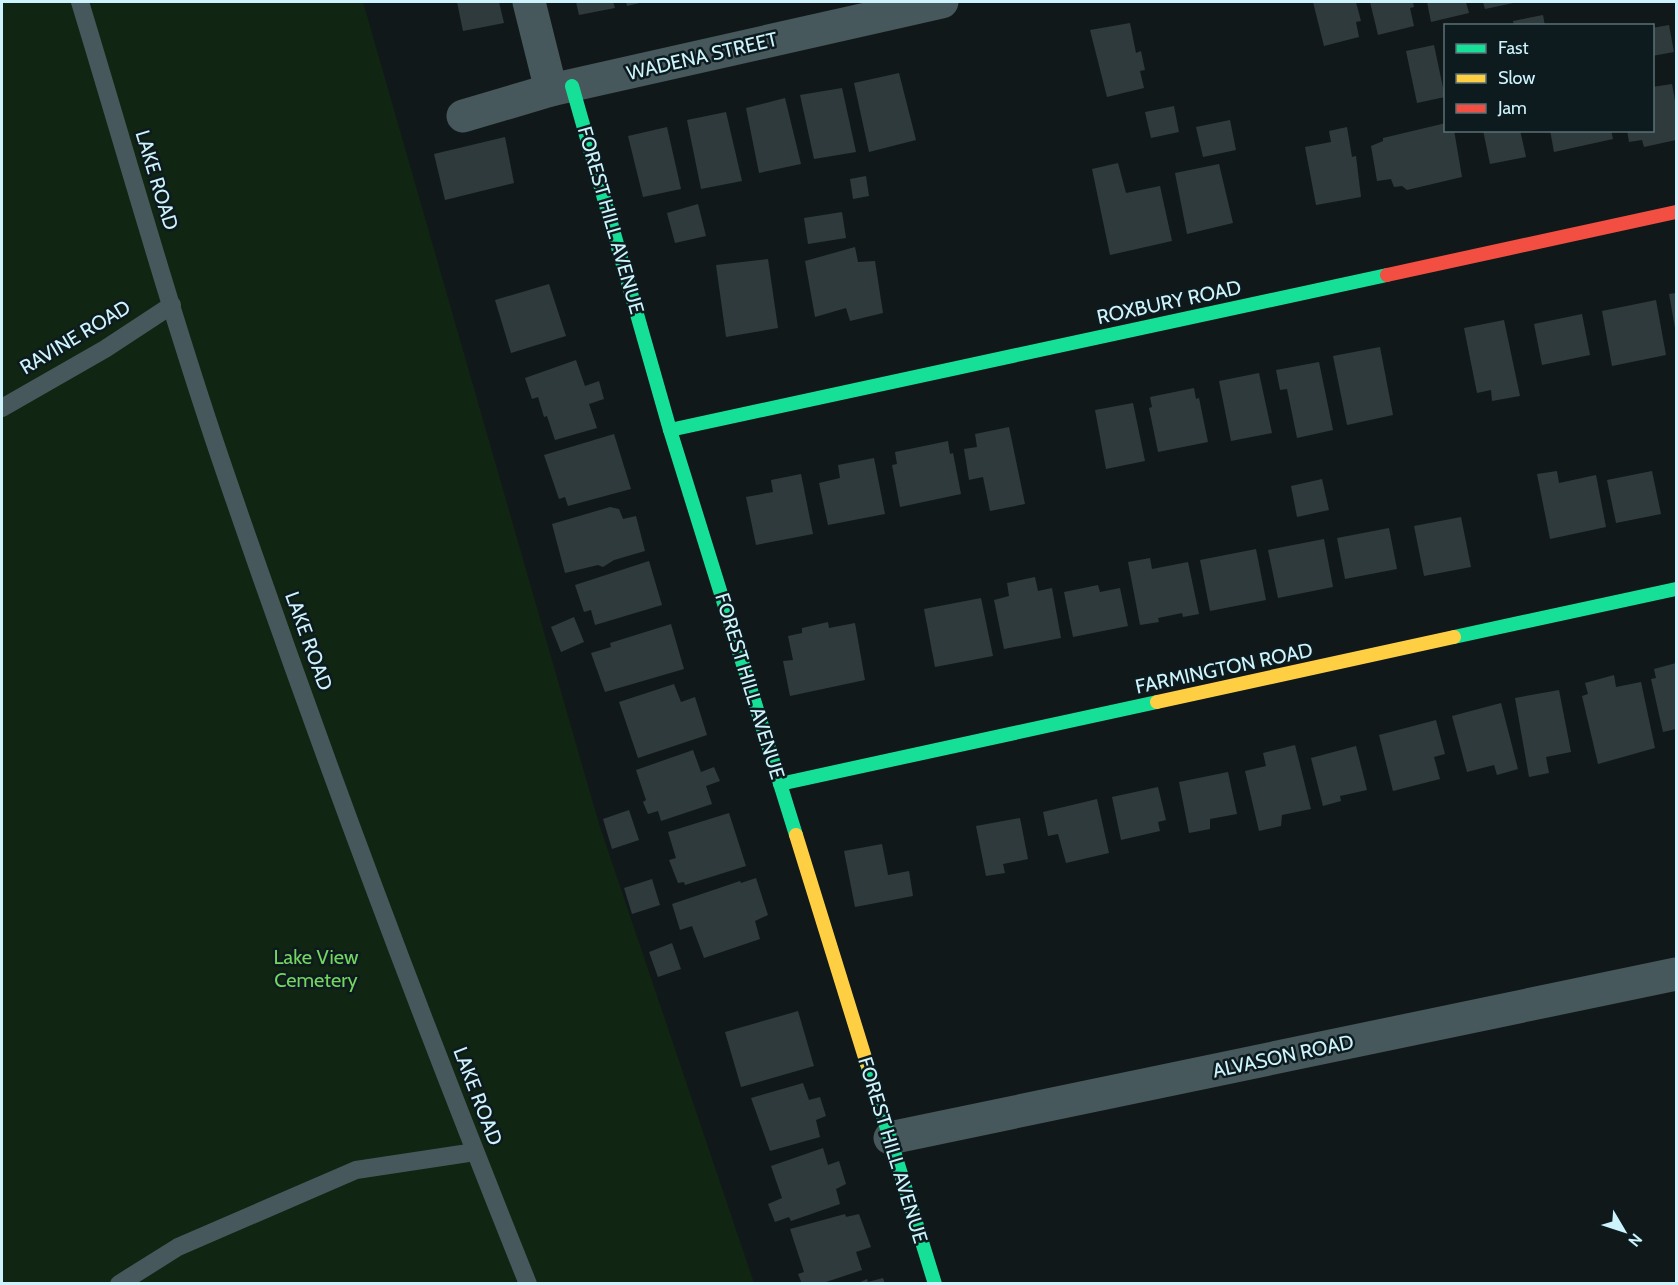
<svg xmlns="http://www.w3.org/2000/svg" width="1678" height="1285" viewBox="0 0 1678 1285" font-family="Cabin,sans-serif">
<rect width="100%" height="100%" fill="#11181a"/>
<!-- green -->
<polygon fill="#112513" points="2,2 363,2 599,824 754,1283 2,1284"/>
<!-- building -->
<g fill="#2f3a3d">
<polygon points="457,2 499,2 504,23 463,31"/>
<polygon points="576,2 613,2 615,8 579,15"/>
<polygon points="626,2 644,2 627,6"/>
<polygon points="1313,2 1356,2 1361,21 1356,22 1359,37 1324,46"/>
<polygon points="1370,2 1413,2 1414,7 1410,8 1414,26 1378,35"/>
<polygon points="1427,2 1466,2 1469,13 1431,22"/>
<polygon points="1483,2 1518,2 1485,9"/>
<polygon points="1543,15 1545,26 1514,26 1513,21"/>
<polygon points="1130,23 1136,53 1141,51 1145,70 1140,71 1144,88 1107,97 1090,30"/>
<polygon points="1669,25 1674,52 1652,56 1652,28"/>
<polygon points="1434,45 1445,97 1417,103 1406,51"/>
<polygon points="899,73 916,140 869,152 854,83"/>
<polygon points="1672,84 1676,106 1676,140 1644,147 1642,140 1629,142 1627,130 1652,130 1652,87"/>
<polygon points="842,88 856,152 814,159 800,95"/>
<polygon points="785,98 801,164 759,173 746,108"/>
<polygon points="1174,106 1179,132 1151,138 1145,112"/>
<polygon points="726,112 742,181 701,189 687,120"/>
<polygon points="1230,120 1236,150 1203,157 1196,127"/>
<polygon points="1446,123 1446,130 1454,130 1462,177 1407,190 1402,186 1394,187 1391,179 1377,181 1371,146 1383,141 1383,138"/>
<polygon points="667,127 681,189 643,197 628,136"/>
<polygon points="1347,127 1352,157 1356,156 1361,197 1316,205 1305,147 1331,142 1329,131"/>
<polygon points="1483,130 1520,130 1526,157 1490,164"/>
<polygon points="1550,130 1611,130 1613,139 1554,152"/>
<polygon points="505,137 514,183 445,200 434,154"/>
<polygon points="1118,163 1126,193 1160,186 1172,241 1110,255 1092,169"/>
<polygon points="1219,164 1233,223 1187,234 1175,173"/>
<polygon points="866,176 869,196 853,199 850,179"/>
<polygon points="698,204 706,236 675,243 667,213"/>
<polygon points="842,212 846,238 808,244 804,218"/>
<polygon points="855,247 858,262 875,261 883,313 850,321 846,308 815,317 805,261"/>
<polygon points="768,259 778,328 726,337 716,265"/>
<polygon points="549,284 566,336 511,353 495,300"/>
<polygon points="1676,293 1676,328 1675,328 1669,294"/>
<polygon points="1656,300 1666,355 1612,366 1602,311"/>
<polygon points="1582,314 1590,355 1542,365 1534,324"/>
<polygon points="1504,320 1520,396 1492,401 1491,390 1477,393 1464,328"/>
<polygon points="1380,347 1393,415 1347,425 1333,356"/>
<polygon points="576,360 585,386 599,381 604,399 589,404 597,428 555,440 547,416 544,417 538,397 532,399 525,378"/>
<polygon points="1319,362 1333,430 1297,438 1287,389 1280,390 1276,370"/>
<polygon points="1259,373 1272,433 1231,441 1219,381"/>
<polygon points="1194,388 1196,399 1199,398 1208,442 1158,452 1149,408 1152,407 1150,397"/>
<polygon points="1133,403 1145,461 1106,469 1095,410"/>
<polygon points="1009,427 1025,504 990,511 983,477 969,480 964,449 977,447 975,434"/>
<polygon points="614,434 631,489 568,506 565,497 559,499 544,455"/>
<polygon points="948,441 950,454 953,453 961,494 900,507 892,465 897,464 895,452"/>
<polygon points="874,458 885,514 828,525 819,483 840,478 838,465"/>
<polygon points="1557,471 1559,483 1596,475 1606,527 1550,539 1537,474"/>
<polygon points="1652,471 1661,514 1616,523 1607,480"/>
<polygon points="801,474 813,534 756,545 746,497 773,492 771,480"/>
<polygon points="1322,479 1329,510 1297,517 1291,486"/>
<polygon points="610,507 619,509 623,519 636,516 645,551 614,560 603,567 598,565 565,573 552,524"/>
<polygon points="1461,517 1471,567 1424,576 1414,526"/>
<polygon points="1389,528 1397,569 1345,579 1337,538"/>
<polygon points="1324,539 1333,587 1278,598 1268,550"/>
<polygon points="1256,549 1266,600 1210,611 1200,560"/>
<polygon points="1150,558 1152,569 1188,562 1199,614 1183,617 1182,613 1158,618 1159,622 1140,625 1128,562"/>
<polygon points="649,561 662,605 595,625 591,610 584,612 575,585"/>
<polygon points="1035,577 1038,591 1052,588 1061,638 1004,649 994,600 1009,596 1007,583"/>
<polygon points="1098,585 1100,592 1120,588 1128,626 1073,637 1064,592"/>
<polygon points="981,598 993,656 935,667 924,609"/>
<polygon points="574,617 584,642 561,652 551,627"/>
<polygon points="828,622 829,628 855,623 865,680 790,696 783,661 793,660 788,636 802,633 802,628"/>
<polygon points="671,624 684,669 605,692 591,653 611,647 610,643"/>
<polygon points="1676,663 1676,729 1663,732 1651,679 1656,678 1654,669"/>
<polygon points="1614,675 1616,687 1641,682 1655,748 1598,764 1582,696 1588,694 1585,683"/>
<polygon points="674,684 681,702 695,697 707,735 638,758 619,702"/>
<polygon points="1559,690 1571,752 1546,757 1549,773 1529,777 1515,698"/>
<polygon points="1501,703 1518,769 1497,775 1494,765 1467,772 1452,716"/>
<polygon points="1436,720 1445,754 1434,757 1440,779 1393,791 1379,735"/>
<polygon points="1295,745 1311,809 1282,815 1281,826 1259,831 1245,771 1266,766 1263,753"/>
<polygon points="1356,746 1367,790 1340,796 1341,801 1323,806 1311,758"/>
<polygon points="693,750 701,772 714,767 720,781 706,786 712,804 661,821 658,811 648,814 643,802 646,800 636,770"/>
<polygon points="1228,772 1237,814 1210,819 1210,829 1189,833 1179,782"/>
<polygon points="1158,787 1166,820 1158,822 1160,831 1121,840 1112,797"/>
<polygon points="1097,799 1109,853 1066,863 1058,834 1048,836 1043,812"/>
<polygon points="629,810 639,840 612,849 603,819"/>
<polygon points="729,813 746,866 685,885 684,882 678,883 669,860 676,858 668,832"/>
<polygon points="1020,818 1028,859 1003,864 1005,873 986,876 976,826"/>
<polygon points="882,844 888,875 909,871 913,896 855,907 844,851"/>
<polygon points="756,878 768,915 755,921 760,939 704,958 692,926 680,930 672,904 740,881 741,883"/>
<polygon points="652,879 660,905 632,914 624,888"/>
<polygon points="672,943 681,969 658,977 649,952"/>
<polygon points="798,1011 814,1066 741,1087 725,1032"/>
<polygon points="803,1083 809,1100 820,1097 826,1116 816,1120 820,1137 770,1151 751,1098"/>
<polygon points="823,1148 828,1165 839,1161 846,1184 836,1189 840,1204 791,1221 789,1217 775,1222 768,1204 782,1198 771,1166"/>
<polygon points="845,1214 846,1217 859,1214 871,1247 856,1252 862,1270 820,1284 802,1284 798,1274 804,1272 790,1229"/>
<polygon points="883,1278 885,1284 856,1284 867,1279 868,1282"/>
</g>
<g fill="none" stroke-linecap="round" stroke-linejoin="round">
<!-- lane -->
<g stroke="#46585b" stroke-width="18">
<path d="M80,2c48,158 93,319 147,476 93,271 194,540 301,806"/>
<polyline points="2,408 105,349 172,305"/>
<polyline points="119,1284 178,1247 356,1170 475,1152"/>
</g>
<!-- street -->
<g stroke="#46585b" stroke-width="33">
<polyline points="529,2 551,90"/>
<polyline points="463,116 551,90 942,2"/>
<polyline points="890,1138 1676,974"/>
</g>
<!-- fast -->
<g stroke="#16e098" stroke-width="14">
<polyline points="572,86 670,430 796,835"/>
<polyline points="670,430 1387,275"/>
<polyline points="1454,637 1676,589"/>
<polyline points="780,784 1157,702"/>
<polyline points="867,1064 935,1284"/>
</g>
<!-- slow -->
<g stroke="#ffcf43" stroke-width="14">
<polyline points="1157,702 1454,637"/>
<polyline points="796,835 867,1064"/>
</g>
<!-- jam -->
<polyline stroke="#f24e42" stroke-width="14" points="1387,275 1676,212"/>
</g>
<g text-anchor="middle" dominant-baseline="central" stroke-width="5" stroke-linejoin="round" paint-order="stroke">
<!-- street labels -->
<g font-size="20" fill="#cdf3fc" stroke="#0d1a1e">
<text transform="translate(702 56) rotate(-13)">WADENA STREET</text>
<text transform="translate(157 180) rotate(73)">LAKE ROAD</text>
<text transform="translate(611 220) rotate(74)">FOREST HILL AVENUE</text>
<text transform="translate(1169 302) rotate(-12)">ROXBURY ROAD</text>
<text transform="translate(75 337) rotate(-31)">RAVINE ROAD</text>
<text transform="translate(309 641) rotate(70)">LAKE ROAD</text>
<text transform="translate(1224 668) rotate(-12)">FARMINGTON ROAD</text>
<text transform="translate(750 686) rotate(73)">FOREST HILL AVENUE</text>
<text transform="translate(1283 1056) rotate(-12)">ALVASON ROAD</text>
<text transform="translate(478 1096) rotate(69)">LAKE ROAD</text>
<text transform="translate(893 1150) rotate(73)">FOREST HILL AVENUE</text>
</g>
<!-- park labels -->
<g font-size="20" fill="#73d65f" stroke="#0d1a1e">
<text x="316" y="957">Lake View<tspan x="316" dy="23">Cemetery</tspan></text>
</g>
</g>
<!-- border -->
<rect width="1678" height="1285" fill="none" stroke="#cdf3fc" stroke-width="6"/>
<!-- legend -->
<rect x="1444" y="24" width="210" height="108" fill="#0d1a1e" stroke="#5a7177" stroke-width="1.5"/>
<rect x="1456" y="44" width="30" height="9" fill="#16e098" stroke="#5a7177" stroke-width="1.5"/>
<text x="1498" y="54" font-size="18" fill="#cdf3fc">Fast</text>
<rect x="1456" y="74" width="30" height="9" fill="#ffcf43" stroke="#5a7177" stroke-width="1.5"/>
<text x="1498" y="84" font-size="18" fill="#cdf3fc">Slow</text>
<rect x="1456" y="104" width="30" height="9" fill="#f24e42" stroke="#5a7177" stroke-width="1.5"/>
<text x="1498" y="114" font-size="18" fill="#cdf3fc">Jam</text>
<!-- north arrow -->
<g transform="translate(1624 1231) rotate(129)" stroke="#0d1a1e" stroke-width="4.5" paint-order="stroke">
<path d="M0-4.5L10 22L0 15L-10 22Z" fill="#cdf3fc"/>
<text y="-9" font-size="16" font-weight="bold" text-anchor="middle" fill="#cdf3fc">N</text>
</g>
</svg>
